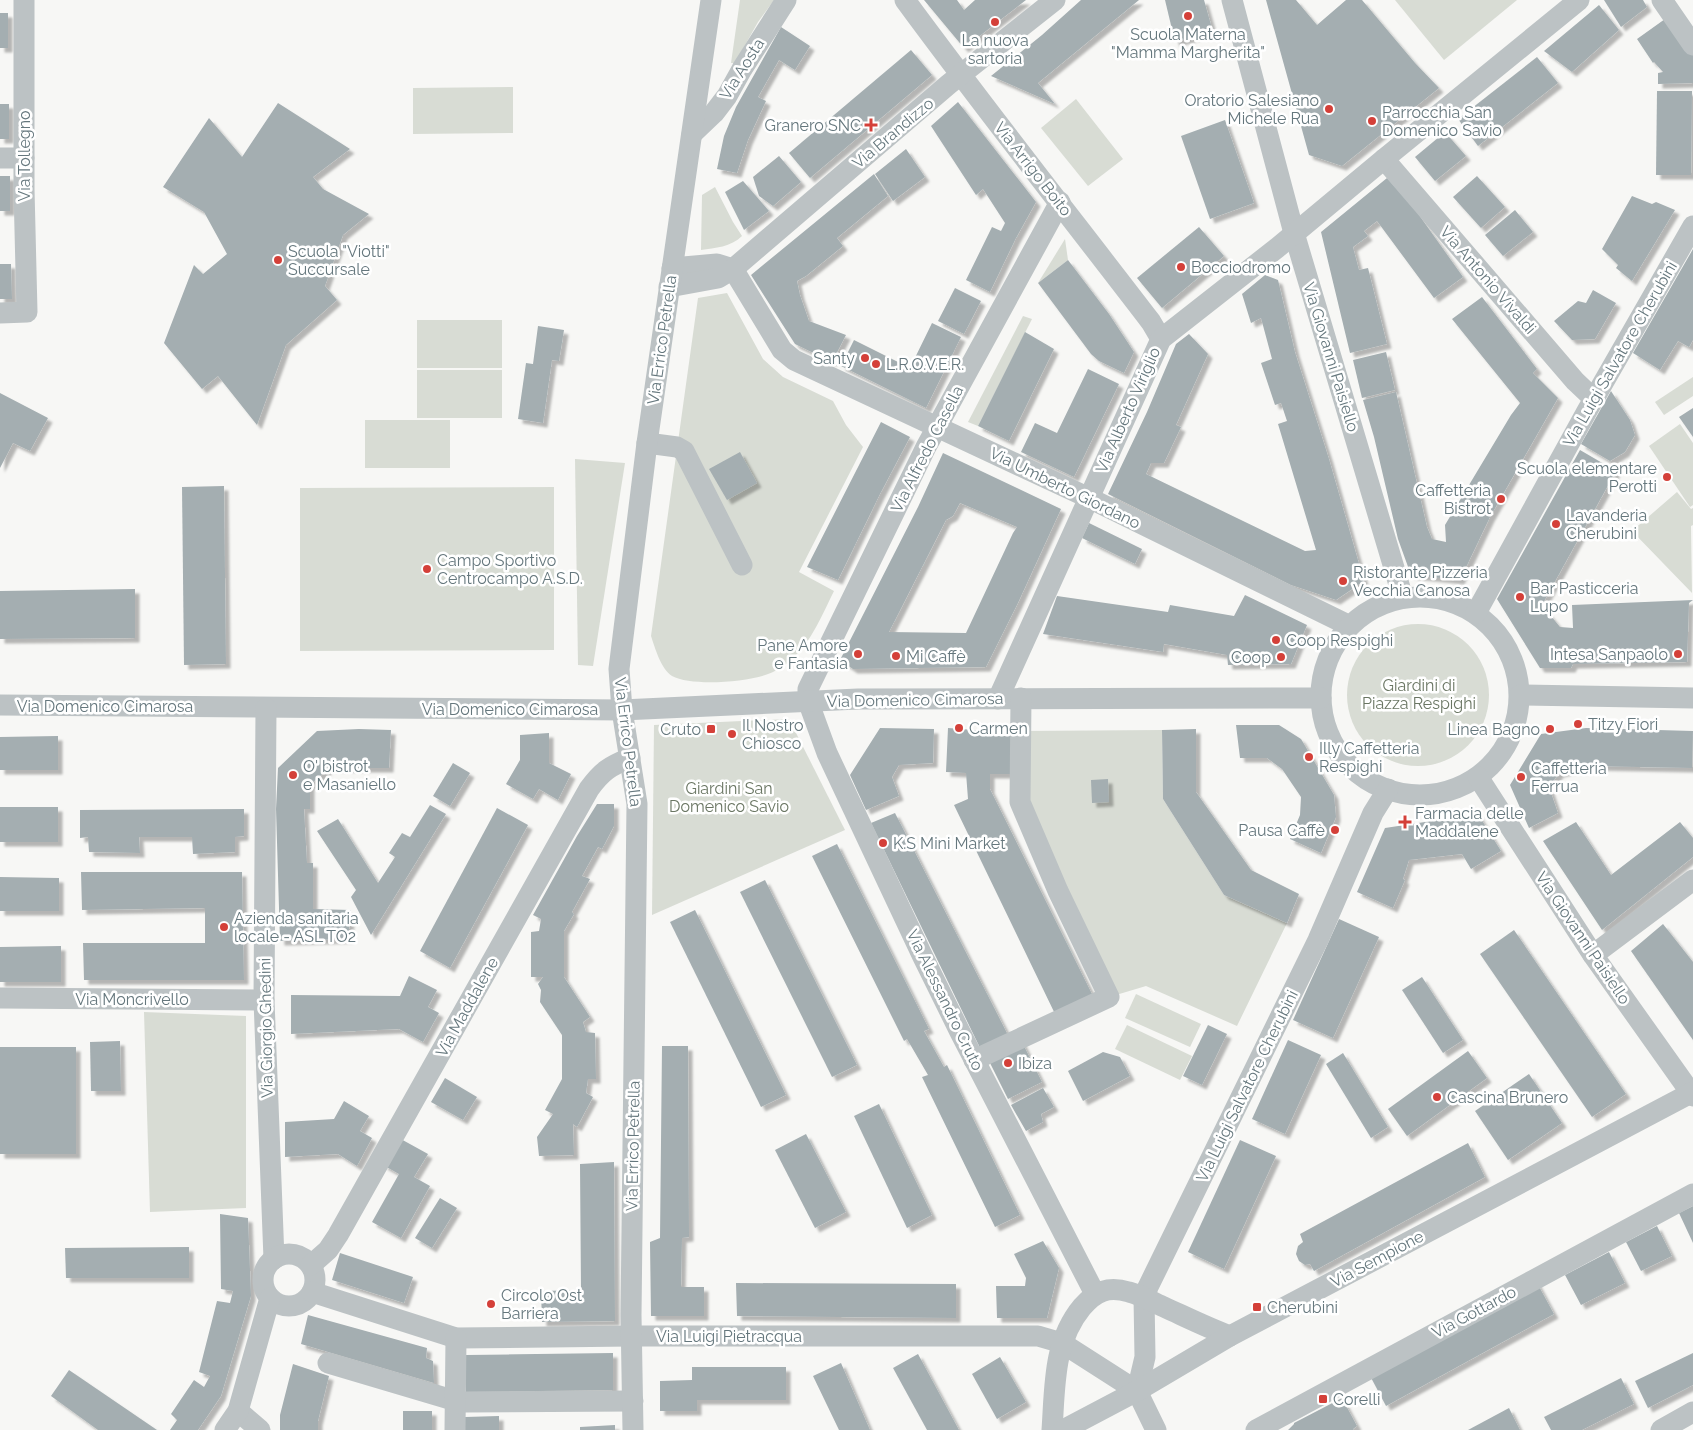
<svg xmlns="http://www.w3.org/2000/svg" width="1693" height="1430" viewBox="0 0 1693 1430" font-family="Raleway,sans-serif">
<defs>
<filter id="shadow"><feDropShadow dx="4.5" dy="4.5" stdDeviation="1" flood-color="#0004"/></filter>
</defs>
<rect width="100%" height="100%" fill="#f7f7f5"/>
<!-- green -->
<g fill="#d8dcd4">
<polygon points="740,0 774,0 758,22 735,63 731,63"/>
<polygon points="1395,0 1517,0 1444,60"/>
<polygon points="513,87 513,133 413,134 413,88"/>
<polygon points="1076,99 1123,159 1088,186 1041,128"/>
<path d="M715,187l18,35 9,14c-11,11 -27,12 -41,14l1,-55z"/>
<polygon points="1065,239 1068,260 1038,283"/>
<path d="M727,293l36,66 20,18 50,24 13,24 17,22 -64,125 35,19c-12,24 -22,50 -42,68 -5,5 -13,10 -19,13 -20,10 -81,15 -101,4 -11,-7 -17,-28 -21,-40l47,-338z"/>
<polygon points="1023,316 1032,319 978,426 968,422"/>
<rect x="417" y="320" width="85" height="48"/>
<rect x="417" y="370" width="85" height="48"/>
<polygon points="1693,377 1693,396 1664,415 1655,402"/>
<rect x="365" y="420" width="85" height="48"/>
<polygon points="1680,424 1693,443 1693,505 1690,507 1649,446"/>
<polygon points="575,459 625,463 593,666 578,665"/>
<polygon points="554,487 554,650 300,651 300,488"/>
<polygon points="1677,492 1691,509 1693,508 1693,525 1691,526 1692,593 1632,531"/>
<circle cx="1418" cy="695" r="71"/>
<polygon points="789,719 845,830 652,915 654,725"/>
<polygon points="1162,730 1163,799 1224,895 1287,923 1237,1026 1146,986 1106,998 1020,802 1021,731"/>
<polygon points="1136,994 1201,1024 1190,1047 1125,1018"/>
<polygon points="144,1012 246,1016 246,1208 150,1212"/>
<polygon points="1127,1025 1192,1056 1180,1080 1115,1049"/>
</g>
<!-- building -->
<g fill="#a4aeb1" fill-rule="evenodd" filter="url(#shadow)">
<polygon points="924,0 957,0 964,10 975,0 1026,0 964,48"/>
<polygon points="1081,0 1139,0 1038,83 1055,104 991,76 1042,35"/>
<polygon points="1165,0 1204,0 1213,32 1175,42"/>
<polygon points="1266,0 1296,0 1317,25 1346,0 1362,0 1415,63 1439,88 1342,166 1309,155"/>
<polygon points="1604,0 1643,0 1647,7 1621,27"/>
<polygon points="1599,5 1619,30 1572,72 1544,51"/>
<rect x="0" y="13" width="8" height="35"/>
<polygon points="1665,19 1693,55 1693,83 1658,84 1658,73 1663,72 1654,62 1653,63 1637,39"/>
<polygon points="781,27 810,46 795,70 779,60 758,97 766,101 748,140 737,173 717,169 724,136 736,107"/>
<polygon points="911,50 932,75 810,178 789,153"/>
<polygon points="1537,57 1558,83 1478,146 1458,119"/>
<polygon points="1657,91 1692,91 1691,175 1656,175"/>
<polygon points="958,102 1036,202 1016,238 990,292 966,280 992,227 1001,231 1005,223 983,189 976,195 931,126"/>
<polygon points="278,103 350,149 313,177 323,189 369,214 343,235 325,286 337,300 286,345 257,425 218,376 202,389 164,343 194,265 203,274 227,254 204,212 163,187 209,118 242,157"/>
<rect x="0" y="104" width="9" height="35"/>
<polygon points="1225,120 1254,203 1210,219 1181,136"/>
<polygon points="1445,132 1466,156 1435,181 1415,157"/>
<polygon points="906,149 925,177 893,201 875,174"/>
<polygon points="779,156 801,182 773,206 759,196 753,177"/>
<polygon points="874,174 888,196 837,238 843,246 806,276 797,281 800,295 809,321 846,335 832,362 795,344 751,275"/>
<rect x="0" y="176" width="10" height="35"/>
<polygon points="1477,176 1505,207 1481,228 1453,197"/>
<polygon points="1387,178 1414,208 1463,277 1434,298 1377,221 1364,231 1368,236 1353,247 1359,270 1368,268 1387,344 1350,353 1321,232"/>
<polygon points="743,181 769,211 744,230 725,192"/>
<polygon points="1632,196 1652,204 1656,202 1675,210 1632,281 1616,268 1618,265 1602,249"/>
<polygon points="1515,210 1533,232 1503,256 1485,235"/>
<polygon points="1199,227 1224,256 1162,308 1137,278"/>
<polygon points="1693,249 1693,340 1689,347 1678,341 1660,370 1633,353"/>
<polygon points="1068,260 1109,314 1134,352 1124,373 1099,361 1091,354 1038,283"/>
<polygon points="0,264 11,264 12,299 0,299"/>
<polygon points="1265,275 1278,280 1295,352 1329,459 1364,581 1336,600 1291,585 1108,494 1147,412 1176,344 1189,334 1208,354 1176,425 1181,427 1164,463 1151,463 1146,474 1305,551 1316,550 1278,424 1287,421 1281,403 1275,405 1261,363 1272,359 1261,318 1251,323 1242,294"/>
<polygon points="955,288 981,301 964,334 938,321"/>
<polygon points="1593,290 1616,303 1595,339 1572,340 1554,321 1578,301 1586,303"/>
<polygon points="1482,297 1537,369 1533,373 1558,398 1490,517 1460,580 1411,575 1398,539 1374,437 1363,400 1396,392 1427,527 1432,539 1446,542 1445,525 1511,415 1520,403 1452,319"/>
<polygon points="932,323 961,337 926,408 841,366 854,340 910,368"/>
<polygon points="538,326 564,330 559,361 552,360 543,423 518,419 526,363 533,364"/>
<polygon points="1025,332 1054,349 1009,441 978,426"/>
<polygon points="1386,352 1395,390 1362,398 1353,360"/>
<polygon points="1088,369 1119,384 1074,477 1021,452 1035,423 1057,433"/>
<polygon points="1611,391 1630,420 1635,435 1625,452 1610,461 1581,444"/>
<polygon points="0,393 48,418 30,451 13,443 0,468"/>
<polygon points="1693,408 1693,437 1679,417"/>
<polygon points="881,422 910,437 880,494 838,580 807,567"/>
<polygon points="1580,450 1616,471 1542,605 1560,627 1573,628 1572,605 1693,600 1689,603 1687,662 1573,664 1571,668 1540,668 1497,599"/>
<polygon points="740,452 757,483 727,500 709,469"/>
<path d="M943,453l118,56 -44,96 -31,62 -133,2 -13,-9 78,-153zM960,503l57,24 -4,6 -47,100 -77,-1 57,-112 7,-4z"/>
<polygon points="224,486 226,664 184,665 182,487"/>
<polygon points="1089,523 1142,549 1135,564 1082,538"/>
<polygon points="135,589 135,638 0,639 0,591"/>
<polygon points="1245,595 1307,625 1291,664 1228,665 1227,655 1164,644 1163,652 1043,634 1057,596 1168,612 1170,605 1234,616"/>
<polygon points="1236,725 1279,725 1301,739 1334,795 1336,817 1321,853 1290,839 1300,815 1301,797 1282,769 1267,758 1240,758"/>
<polygon points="880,728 934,729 933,763 899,765 892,777 899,796 866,810 850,775"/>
<polygon points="948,728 1013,733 1013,774 990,774 990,789 1095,1000 1057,1018 954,805 968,799 966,773 946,772"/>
<polygon points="1586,728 1693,731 1692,768 1585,766 1559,773 1549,787 1558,813 1529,828 1510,785 1541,734"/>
<polygon points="359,729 391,730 389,768 329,768 310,785 310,809 304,809 307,863 313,863 313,909 351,910 348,939 280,941 276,809 278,768 317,731"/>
<polygon points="1196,729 1196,792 1251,870 1299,894 1287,923 1224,895 1163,799 1162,730"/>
<polygon points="549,733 549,763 571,774 558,800 539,789 533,799 506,784 520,760 520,735"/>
<polygon points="58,736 58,770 0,770 0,737"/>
<polygon points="453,763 470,773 450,806 433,796"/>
<polygon points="1108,779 1109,802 1092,803 1091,780"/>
<polygon points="597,804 614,804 614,826 602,849 598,847 582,876 590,879 572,912 574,914 564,931 564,977 590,1017 583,1022 586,1032 595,1033 596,1079 588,1079 586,1093 593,1097 577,1127 573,1124 574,1155 539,1156 537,1137 553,1114 545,1110 562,1079 562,1035 540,1002 541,990 538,984 543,977 531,977 531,932 539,931 541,919 533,915 577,836"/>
<polygon points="430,805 446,814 371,935 351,897 356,890 317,831 338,819 378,883 395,857 389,853 402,833 410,837"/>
<rect x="0" y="807" width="58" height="35"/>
<polygon points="497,808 528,825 450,968 420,951"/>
<polygon points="244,809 244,836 235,837 235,852 193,854 192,837 139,837 140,853 89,852 88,837 80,838 80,810"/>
<polygon points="895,813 1010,1039 982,1052 871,823"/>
<polygon points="1478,814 1501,851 1471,869 1462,854 1409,860 1403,879 1405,880 1393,908 1357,892 1385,828"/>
<polygon points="1576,822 1611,875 1680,822 1693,838 1693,857 1602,930 1543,841"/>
<polygon points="837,844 929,1029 924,1031 944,1067 947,1065 1020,1215 995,1227 922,1077 928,1075 907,1039 904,1041 812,856"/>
<polygon points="81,872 242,872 244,980 84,980 83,943 205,943 205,908 82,910"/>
<polygon points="0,877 59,878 59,911 0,911"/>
<polygon points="765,880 857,1065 832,1077 740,892"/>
<polygon points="695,910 786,1095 761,1107 670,922"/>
<polygon points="1339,919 1379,937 1333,1038 1293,1020"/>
<polygon points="1663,924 1693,962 1693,1040 1631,951"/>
<polygon points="1514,930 1626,1094 1592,1117 1480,954"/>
<polygon points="61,946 61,982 0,982 0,947"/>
<polygon points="409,976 437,990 428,1007 439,1013 423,1042 399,1029 291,1034 291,995 400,996"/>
<polygon points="1422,977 1463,1040 1443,1053 1402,990"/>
<polygon points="1208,1025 1227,1034 1202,1085 1183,1076"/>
<polygon points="1021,1040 1042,1082 1008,1099 987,1057"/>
<polygon points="1288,1040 1321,1055 1285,1134 1252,1119"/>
<polygon points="120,1041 121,1091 91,1091 90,1042"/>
<polygon points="662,1046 688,1046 689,1237 682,1238 681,1287 704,1287 704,1316 651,1316 650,1242 660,1238"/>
<rect x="0" y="1047" width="76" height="107"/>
<polygon points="1468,1051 1487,1078 1407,1136 1388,1109"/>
<polygon points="1103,1052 1120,1057 1130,1076 1083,1101 1068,1071"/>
<polygon points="1343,1053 1388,1127 1371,1138 1326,1064"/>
<polygon points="1529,1074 1562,1123 1508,1160 1475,1111"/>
<polygon points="445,1078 477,1097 463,1120 431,1102"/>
<polygon points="1043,1088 1054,1107 1041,1114 1043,1122 1026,1131 1011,1105"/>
<polygon points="344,1101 369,1116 360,1131 372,1138 357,1166 338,1154 285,1157 285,1122 334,1119"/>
<polygon points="879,1104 932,1215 907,1228 854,1116"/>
<polygon points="806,1134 846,1212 815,1228 775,1150"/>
<polygon points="399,1138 428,1154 414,1177 430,1186 401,1238 372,1222 399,1174 383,1165"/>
<polygon points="1240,1140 1276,1156 1224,1269 1188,1252"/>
<polygon points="1468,1143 1485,1177 1314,1271 1310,1264 1305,1265 1299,1261 1296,1254 1298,1246 1303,1242 1300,1234"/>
<polygon points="614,1162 615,1321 542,1322 541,1291 581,1290 580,1164"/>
<polygon points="440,1198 457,1208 432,1248 415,1238"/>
<polygon points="1693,1206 1693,1243 1679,1213"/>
<polygon points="220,1214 248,1218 251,1296 221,1396 198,1430 170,1430 177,1420 171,1414 194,1380 204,1387 210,1376 199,1372 217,1301 230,1303 233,1291 221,1289"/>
<polygon points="1657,1226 1672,1256 1641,1271 1626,1242"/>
<polygon points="1043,1241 1059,1268 1047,1318 997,1318 996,1286 1025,1286 1026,1278 1014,1254"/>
<polygon points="189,1247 189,1278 66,1278 65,1248"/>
<polygon points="1609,1252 1625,1283 1581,1305 1565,1275"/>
<polygon points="340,1253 413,1277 404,1303 332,1280"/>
<polygon points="1536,1281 1554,1314 1386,1406 1368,1372"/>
<polygon points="736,1283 956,1284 956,1318 737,1316"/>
<polygon points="308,1315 427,1348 426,1358 433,1361 434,1383 301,1344"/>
<polygon points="613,1353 613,1390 466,1392 466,1355"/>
<polygon points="1693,1353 1693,1385 1648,1408 1635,1381"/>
<polygon points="918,1354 959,1430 927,1430 893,1368"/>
<polygon points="1000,1357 1026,1402 997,1419 972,1374"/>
<polygon points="841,1363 860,1407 870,1430 839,1430 813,1376"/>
<polygon points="293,1364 329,1376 318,1421 318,1430 280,1430 280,1415"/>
<polygon points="692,1367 786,1367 786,1400 697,1400 697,1411 660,1411 660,1381 692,1380"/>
<polygon points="69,1370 157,1430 98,1430 51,1396"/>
<polygon points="1621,1378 1634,1404 1582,1430 1551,1430 1544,1417"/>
<polygon points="1342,1398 1357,1426 1353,1429 1354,1430 1288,1430 1294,1424 1294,1423"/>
<polygon points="1509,1408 1520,1430 1468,1430"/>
<rect x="403" y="1411" width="29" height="19"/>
<polygon points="499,1416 499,1430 465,1430 465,1417"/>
<polygon points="615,1425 615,1430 580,1430 580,1427"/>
</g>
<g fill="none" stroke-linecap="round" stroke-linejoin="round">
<!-- minor -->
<g stroke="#bcc2c4" stroke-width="21">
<path d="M905,0c80,109 164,215 246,322l10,17"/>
<polyline points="1232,0 1294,233 1403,598"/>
<polyline points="1662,0 1693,45"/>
<polyline points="692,134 714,113 727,96 742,69 786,0"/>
<polyline points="0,158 24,158"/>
<polyline points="1384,159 1575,381 1594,399"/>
<polyline points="1060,202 926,447 808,689 808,701 827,753 923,957 960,1032 1095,1294"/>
<polyline points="672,268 717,264 733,269 782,350 794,360 1089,498 1350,626"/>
<polyline points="669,287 718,278 733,269 949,84 1055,0"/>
<polyline points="0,313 27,312 24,189 24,0"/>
<polyline points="647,443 677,447 684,451 742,565"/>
<circle cx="1420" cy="696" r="99"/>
<polyline points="1476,613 1587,411 1693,226"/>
<polyline points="1520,695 1693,698"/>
<polyline points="998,699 1161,339 1277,248 1384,159 1579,0"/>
<polyline points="0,705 622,710 858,699 1321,698"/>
<polyline points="266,708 264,1000 274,1259"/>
<polyline points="1478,777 1593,955 1693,1096"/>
<polyline points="1593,955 1693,880"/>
<polyline points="0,998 264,1000"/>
<polyline points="974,1060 1109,997 1058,891 1020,802 1021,698"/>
<circle cx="289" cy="1280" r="26"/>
<path d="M311,1265l17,-15 10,-15 251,-446c13,-18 21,-23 41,-31"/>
<polyline points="312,1292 456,1338 631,1336 1038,1336 1062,1343 1137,1391 1156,1430"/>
<polyline points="328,1363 456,1401 465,1402 633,1401"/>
<polyline points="1137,1391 1145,1357 1144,1297 1148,1287 1318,940 1373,813 1388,789"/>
<polyline points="238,1411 260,1430"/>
<polyline points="225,1430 238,1411 270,1298"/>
<polyline points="455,1430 456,1338"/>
<polyline points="633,1430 631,1315 637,804 622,710 619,669 647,443 711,0"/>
<path d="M1052,1430c3,-43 1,-88 30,-123 14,-16 26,-21 47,-15 12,3 24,10 35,15 22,10 44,21 66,29"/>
<polyline points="1063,1430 1137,1391 1230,1336 1693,1092"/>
<polyline points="1256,1430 1693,1194"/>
<polyline points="1661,1430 1693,1412"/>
</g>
</g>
<!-- markers -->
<g fill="#d44039" stroke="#fff" stroke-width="2">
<circle cx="1188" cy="16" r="5"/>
<circle cx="995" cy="22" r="5"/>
<circle cx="1329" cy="109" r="5"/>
<circle cx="1372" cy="121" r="5"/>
<path d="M868.5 117.5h5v5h5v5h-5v5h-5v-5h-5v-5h5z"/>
<circle cx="278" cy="260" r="5"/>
<circle cx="1181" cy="267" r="5"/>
<circle cx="865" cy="358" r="5"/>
<circle cx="876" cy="364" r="5"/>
<circle cx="1667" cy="477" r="5"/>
<circle cx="1501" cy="499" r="5"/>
<circle cx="1556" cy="524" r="5"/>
<circle cx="427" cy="569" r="5"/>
<circle cx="1343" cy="581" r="5"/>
<circle cx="1520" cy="597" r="5"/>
<circle cx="1276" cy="640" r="5"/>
<circle cx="858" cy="654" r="5"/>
<circle cx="1678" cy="654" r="5"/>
<circle cx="896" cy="656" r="5"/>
<circle cx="1281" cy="657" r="5"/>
<circle cx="1578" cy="724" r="5"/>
<circle cx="959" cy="728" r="5"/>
<rect x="706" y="724" width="10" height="10" rx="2.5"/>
<circle cx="1550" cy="729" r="5"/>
<circle cx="732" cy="734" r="5"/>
<circle cx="1309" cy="757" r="5"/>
<circle cx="293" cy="775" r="5"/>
<circle cx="1521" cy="777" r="5"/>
<path d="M1402.5 814.5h5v5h5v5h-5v5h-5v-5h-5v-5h5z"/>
<circle cx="1335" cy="830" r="5"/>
<circle cx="883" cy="843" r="5"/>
<circle cx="224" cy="927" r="5"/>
<circle cx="1008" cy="1063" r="5"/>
<circle cx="1437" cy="1097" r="5"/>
<circle cx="491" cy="1304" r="5"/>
<rect x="1252" y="1302" width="10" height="10" rx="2.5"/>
<rect x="1318" y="1394" width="10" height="10" rx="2.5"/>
</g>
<g text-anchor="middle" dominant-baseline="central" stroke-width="5" stroke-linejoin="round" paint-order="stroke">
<!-- poi labels -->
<g font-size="16" fill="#65777d" stroke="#fff" text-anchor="start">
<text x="1188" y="34" text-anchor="middle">Scuola Materna<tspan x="1188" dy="18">"Mamma Margherita"</tspan></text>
<text x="995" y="40" text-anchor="middle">La nuova<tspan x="995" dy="18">sartoria</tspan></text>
<text x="1319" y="100" text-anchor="end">Oratorio Salesiano<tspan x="1319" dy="18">Michele Rua</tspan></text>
<text x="1382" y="112">Parrocchia San<tspan x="1382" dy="18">Domenico Savio</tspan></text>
<text x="861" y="125" text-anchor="end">Granero SNC</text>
<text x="288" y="251">Scuola "Viotti"<tspan x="288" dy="18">Succursale</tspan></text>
<text x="1191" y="267">Bocciodromo</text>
<text x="855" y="358" text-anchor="end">Santy</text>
<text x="886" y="364">L.R.O.V.E.R.</text>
<text x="1657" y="468" text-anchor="end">Scuola elementare<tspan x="1657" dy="18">Perotti</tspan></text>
<text x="1491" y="490" text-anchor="end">Caffetteria<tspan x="1491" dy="18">Bistrot</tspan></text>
<text x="1566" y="515">Lavanderia<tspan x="1566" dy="18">Cherubini</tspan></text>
<text x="437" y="560">Campo Sportivo<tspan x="437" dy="18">Centrocampo A.S.D.</tspan></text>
<text x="1353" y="572">Ristorante Pizzeria<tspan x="1353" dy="18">Vecchia Canosa</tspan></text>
<text x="1530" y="588">Bar Pasticceria<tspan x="1530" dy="18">Lupo</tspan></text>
<text x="1286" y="640">Coop Respighi</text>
<text x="848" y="645" text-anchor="end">Pane Amore<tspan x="848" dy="18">e Fantasia</tspan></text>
<text x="1668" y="654" text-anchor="end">Intesa Sanpaolo</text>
<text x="906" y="656">Mi Caffè</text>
<text x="1271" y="657" text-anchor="end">Coop</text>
<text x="1588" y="724">Titzy Fiori</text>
<text x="742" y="725">Il Nostro<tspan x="742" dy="18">Chiosco</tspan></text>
<text x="969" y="728">Carmen</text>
<text x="701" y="729" text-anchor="end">Cruto</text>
<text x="1540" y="729" text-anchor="end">Linea Bagno</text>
<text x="1319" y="748">Illy Caffetteria<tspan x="1319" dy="18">Respighi</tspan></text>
<text x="303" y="766">O' bistrot<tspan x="303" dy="18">e Masaniello</tspan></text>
<text x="1531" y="768">Caffetteria<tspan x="1531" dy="18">Ferrua</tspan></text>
<text x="1415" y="813">Farmacia delle<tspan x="1415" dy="18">Maddalene</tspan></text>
<text x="1325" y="830" text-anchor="end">Pausa Caffè</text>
<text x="893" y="843">K.S Mini Market</text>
<text x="234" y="918">Azienda sanitaria<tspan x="234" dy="18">locale - ASL TO2</tspan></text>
<text x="1018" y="1063">Ibiza</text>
<text x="1447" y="1097">Cascina Brunero</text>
<text x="501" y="1295">Circolo Ost<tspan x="501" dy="18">Barriera</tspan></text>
<text x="1267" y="1307">Cherubini</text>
<text x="1333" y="1399">Corelli</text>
</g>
<!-- street labels -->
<g font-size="16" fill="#65777d" stroke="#fff">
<text transform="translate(742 69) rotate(-58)">Via Aosta</text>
<text transform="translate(893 133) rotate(-40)">Via Brandizzo</text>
<text transform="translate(24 156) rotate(-90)">Via Tollegno</text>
<text transform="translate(1033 169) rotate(52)">Via Arrigo Boito</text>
<text transform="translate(1488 280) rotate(49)">Via Antonio Vivaldi</text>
<text transform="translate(662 340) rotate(-82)">Via Errico Petrella</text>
<text transform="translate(1620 354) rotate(-60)">Via Luigi Salvatore Cherubini</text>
<text transform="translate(1331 357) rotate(73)">Via Giovanni Paisiello</text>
<text transform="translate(1128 410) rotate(-66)">Via Alberto Viriglio</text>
<text transform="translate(927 449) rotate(-63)">Via Alfredo Casella</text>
<text transform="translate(1065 488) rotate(26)">Via Umberto Giordano</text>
<text transform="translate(915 700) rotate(-1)">Via Domenico Cimarosa</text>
<text x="105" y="706">Via Domenico Cimarosa</text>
<text x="510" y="709">Via Domenico Cimarosa</text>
<text transform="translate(628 742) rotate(83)">Via Errico Petrella</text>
<text transform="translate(1583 938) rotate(56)">Via Giovanni Paisiello</text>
<text x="132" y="999">Via Moncrivello</text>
<text transform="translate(945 1000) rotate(64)">Via Alessandro Cruto</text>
<text transform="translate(467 1007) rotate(-61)">Via Maddalene</text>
<text transform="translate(266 1028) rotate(-91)">Via Giorgio Ghedini</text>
<text transform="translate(1247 1086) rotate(-64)">Via Luigi Salvatore Cherubini</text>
<text transform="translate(633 1146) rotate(-89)">Via Errico Petrella</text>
<text transform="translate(1377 1259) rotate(-28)">Via Sempione</text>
<text transform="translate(1474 1312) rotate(-28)">Via Gottardo</text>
<text x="729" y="1336">Via Luigi Pietracqua</text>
</g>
<!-- park labels -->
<g font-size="16" fill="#6a7663" stroke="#fff">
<text x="1419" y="685">Giardini di<tspan x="1419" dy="18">Piazza Respighi</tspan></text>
<text x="729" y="788">Giardini San<tspan x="729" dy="18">Domenico Savio</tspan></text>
</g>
</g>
</svg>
